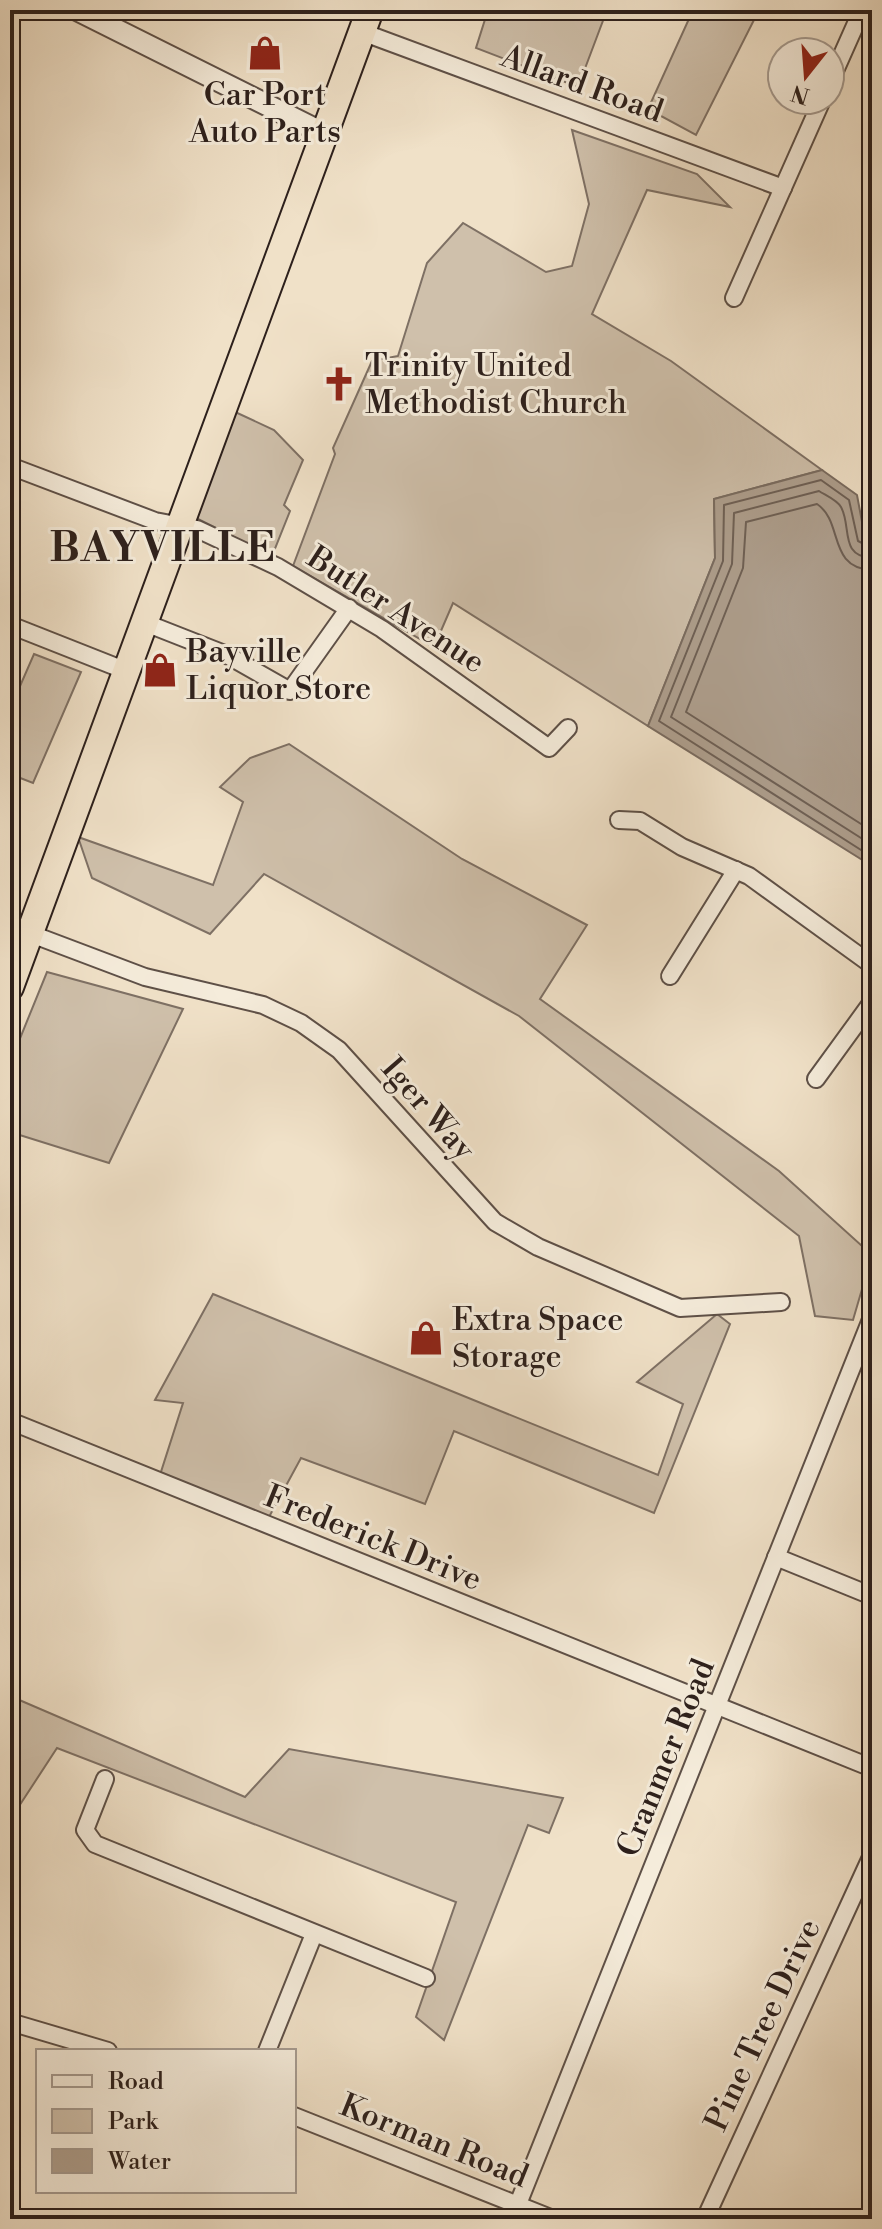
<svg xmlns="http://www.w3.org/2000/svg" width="882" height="2229" viewBox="0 0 882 2229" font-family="'Libre Bodoni',serif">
<rect width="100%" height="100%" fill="#f0e1c8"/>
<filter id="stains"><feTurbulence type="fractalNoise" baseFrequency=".0025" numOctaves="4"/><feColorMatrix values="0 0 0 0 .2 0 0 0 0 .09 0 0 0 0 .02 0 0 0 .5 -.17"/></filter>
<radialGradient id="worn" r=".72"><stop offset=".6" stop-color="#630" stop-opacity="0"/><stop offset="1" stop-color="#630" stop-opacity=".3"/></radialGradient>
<!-- green -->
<g fill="#cfc0ab" stroke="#7e7064" stroke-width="2">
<polygon points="488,10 607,10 578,87 476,48"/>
<polygon points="693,10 759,10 696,135 648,109"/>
<polygon points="572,130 697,174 730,207 647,190 592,314 671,361 822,470 714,499 715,558 648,726 453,603 434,647 293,566 335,454 333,448 372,361 398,356 427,263 463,223 546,272 572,266 589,204"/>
<polygon points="233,411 274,430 303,460 284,505 290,511 272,556 196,518"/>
<polygon points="34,654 81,672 33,783 10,774 10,709"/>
<polygon points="289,744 462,859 587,925 540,999 779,1171 872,1255 853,1320 815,1316 799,1236 519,1016 264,874 210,934 92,878 78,837 213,885 243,802 220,787 250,758"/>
<polygon points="47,972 183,1009 109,1163 10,1132 10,1063"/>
<polygon points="213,1294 658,1475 683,1404 637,1382 717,1314 730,1324 654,1513 454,1431 425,1504 301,1458 269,1517 160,1475 183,1403 155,1400"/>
<polygon points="10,1696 245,1797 289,1749 563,1798 549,1833 528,1825 444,2040 416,2017 456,1902 57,1748 10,1820"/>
</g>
<!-- water -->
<polygon fill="#ae9f8e" stroke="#7a6c60" stroke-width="2" points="822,470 857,495 865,538 872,542 872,866 648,726 715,558 714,499"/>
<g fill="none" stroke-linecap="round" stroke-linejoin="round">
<!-- shore -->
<g stroke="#6e6055" stroke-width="2">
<polyline points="872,548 858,541 849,500 821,480 724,505 723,561 659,721 872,857"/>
<path d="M872,558c-33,-2 -20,-31 -31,-51 -4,-7 -16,-12 -22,-16l-85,22 -2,51 -61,153 201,128"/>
<path d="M872,570c-45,-2 -28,-48 -55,-66l-71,18 -3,46 -57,144 186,119"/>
</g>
<!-- minor casing -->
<g stroke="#5e5047" stroke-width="20">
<g id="minor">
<polyline points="362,32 783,188"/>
<polyline points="830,82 862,10"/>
<polyline points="734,298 822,100"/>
<polyline points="10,466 155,521 197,529 278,567 382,629 549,748 568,728"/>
<polyline points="143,622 227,655 290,691 349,608"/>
<polyline points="10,625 124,670"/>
<polyline points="619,820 640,821 682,847 749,876 872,965"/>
<polyline points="10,926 145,977 263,1005 301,1023 339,1050 495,1222 538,1247 680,1308 781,1302"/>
<polyline points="670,976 736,870"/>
<polyline points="816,1079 872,1002"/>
<polyline points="10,1421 872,1768"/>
<polyline points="776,1557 872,1596"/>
<polyline points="105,1779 85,1830 95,1844 426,1978"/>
<polyline points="10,2022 108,2051"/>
<polyline points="267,2051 314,1934"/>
<polyline points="294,2116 553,2219"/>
<polyline points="512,2219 872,1317"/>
<polyline points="705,2219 872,1855"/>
</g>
</g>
<!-- tertiary casing -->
<g stroke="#5e5047" stroke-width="24">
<polyline id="tertiary" points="77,10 323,133"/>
</g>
<!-- trunk casing -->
<g stroke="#2d201c" stroke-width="30">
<polyline id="trunk" points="10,987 370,10"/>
</g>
<!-- minor -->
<use href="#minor" stroke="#f5ecdb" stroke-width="16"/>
<!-- tertiary -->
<use href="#tertiary" stroke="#f5ecdb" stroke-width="20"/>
<!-- trunk -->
<use href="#trunk" stroke="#f0e1c8" stroke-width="26"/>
</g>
<!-- icons -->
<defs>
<g id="shop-bare" transform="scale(2.76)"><path d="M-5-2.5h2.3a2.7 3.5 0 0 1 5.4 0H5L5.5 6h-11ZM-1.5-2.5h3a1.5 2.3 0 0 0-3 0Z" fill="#8f2418" stroke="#f5ecdb" stroke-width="2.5" paint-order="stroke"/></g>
<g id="church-bare" transform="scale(2.76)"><path d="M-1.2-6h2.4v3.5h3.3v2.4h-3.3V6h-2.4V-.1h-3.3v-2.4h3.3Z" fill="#8f2418" stroke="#f5ecdb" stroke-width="2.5" paint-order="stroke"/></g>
</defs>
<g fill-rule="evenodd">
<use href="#shop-bare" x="265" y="53"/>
<use href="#church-bare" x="339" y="384"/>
<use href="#shop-bare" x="160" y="670"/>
<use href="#shop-bare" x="426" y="1338"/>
</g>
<g text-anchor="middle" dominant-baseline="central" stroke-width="6" stroke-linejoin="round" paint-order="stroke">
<!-- street labels -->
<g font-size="32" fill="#2d201c" stroke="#f5ecdb">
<text transform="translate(582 84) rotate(20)">Allard Road</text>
<text transform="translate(396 610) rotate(33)">Butler Avenue</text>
<text transform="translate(428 1109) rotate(49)">Iger Way</text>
<text transform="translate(373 1538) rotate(22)">Frederick Drive</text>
<text transform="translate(666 1758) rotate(-68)">Cranmer Road</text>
<text transform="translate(763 2025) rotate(-65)">Pine Tree Drive</text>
<text transform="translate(434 2141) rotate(22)">Korman Road</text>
</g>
<!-- poi labels -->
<g font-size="32" fill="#2d201c" stroke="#f5ecdb" text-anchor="start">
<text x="265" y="95" text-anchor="middle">Car Port<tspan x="265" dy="37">Auto Parts</tspan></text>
<text x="365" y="366">Trinity United<tspan x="365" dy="37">Methodist Church</tspan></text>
<text x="186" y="652">Bayville<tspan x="186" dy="37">Liquor Store</tspan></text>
<text x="452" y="1320">Extra Space<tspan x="452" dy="37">Storage</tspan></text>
</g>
<!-- district labels -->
<g font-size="40" font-weight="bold" letter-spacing="2" fill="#2d201c" stroke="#f5ecdb">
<text x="163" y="549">BAYVILLE</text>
</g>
</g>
<!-- margin -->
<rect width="882" height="2229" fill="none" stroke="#f0e1c8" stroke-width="40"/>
<rect x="12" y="12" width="858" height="2205" fill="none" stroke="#2d201c" stroke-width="4"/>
<rect x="20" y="20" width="842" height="2189" fill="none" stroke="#2d201c" stroke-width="2"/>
<!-- legend -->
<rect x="36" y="2049" width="260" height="144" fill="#f5ecdb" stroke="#a59a8f" stroke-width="2"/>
<rect x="52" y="2075" width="40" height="12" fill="#f5ecdb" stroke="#a59a8f" stroke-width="2"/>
<text x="108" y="2089" font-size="24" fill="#2d201c">Road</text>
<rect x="52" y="2109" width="40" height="24" fill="#cfc0ab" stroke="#a59a8f" stroke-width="2"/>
<text x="108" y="2129" font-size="24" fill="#2d201c">Park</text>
<rect x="52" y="2149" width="40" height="24" fill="#ae9f8e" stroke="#a59a8f" stroke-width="2"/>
<text x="108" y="2169" font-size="24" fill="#2d201c">Water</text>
<!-- north arrow -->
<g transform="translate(806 76) rotate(197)"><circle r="38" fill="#f5ecdb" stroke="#a59a8f" stroke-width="2"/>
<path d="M0-6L14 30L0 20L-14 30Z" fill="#8f2418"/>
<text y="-12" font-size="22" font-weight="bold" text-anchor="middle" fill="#2d201c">N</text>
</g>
<rect width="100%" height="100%" filter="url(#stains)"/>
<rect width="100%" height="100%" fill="url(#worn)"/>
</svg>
